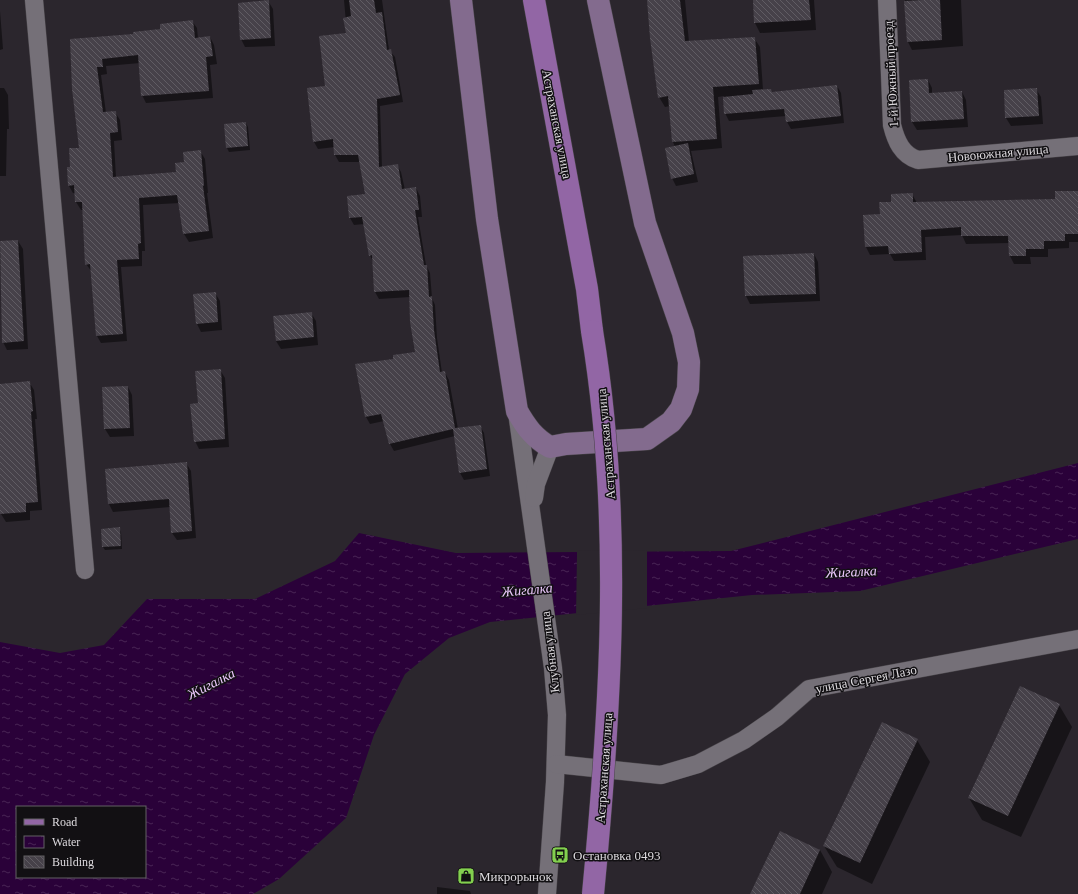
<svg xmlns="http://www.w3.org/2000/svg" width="1078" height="894" viewBox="0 0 1078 894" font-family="'Times New Roman',serif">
<defs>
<pattern id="water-ripples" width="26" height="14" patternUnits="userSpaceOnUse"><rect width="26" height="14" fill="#2a0139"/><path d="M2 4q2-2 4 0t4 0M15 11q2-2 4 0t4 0" fill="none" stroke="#482555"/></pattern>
<pattern id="building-back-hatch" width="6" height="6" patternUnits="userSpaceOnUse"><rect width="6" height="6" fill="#464149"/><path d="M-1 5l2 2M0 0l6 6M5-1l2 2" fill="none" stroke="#605c63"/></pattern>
</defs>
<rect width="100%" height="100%" fill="#2b262d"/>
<!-- water -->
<path fill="url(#water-ripples)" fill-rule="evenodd" d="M1078,463v76l-218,52 -108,4 -262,27 -41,16 -44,36 -31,61 -28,83 -67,61 -26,15h-253v-252l60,11 44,-8 43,-46h108l80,-38 24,-28 97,20 275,-2zM17,807h128v70h-128z"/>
<!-- pier -->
<polygon fill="#2b262d" points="647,550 647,608 576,615 577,551"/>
<!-- shadow -->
<g fill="#0007">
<polygon points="344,0 382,0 389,50 395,57 403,102 380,106 382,168 397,165 401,172 405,190 416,188 420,196 422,217 418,217 426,265 430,273 432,298 435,305 437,338 442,373 445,373 449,380 458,429 480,426 484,433 490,476 464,480 460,473 455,436 394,451 390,444 384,421 370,424 366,417 357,365 395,360 416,353 410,297 379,299 375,292 373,262 370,255 364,224 354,225 350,218 366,194 360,162 339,162 335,155 335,147 318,149 314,142 326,87 347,34"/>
<polygon points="648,0 685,0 689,42 754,38 760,47 763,90 771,90 773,93 837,86 841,93 844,123 791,129 787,122 786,116 729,121 725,113 724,96 718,97 722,148 691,151 698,182 676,186 672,178 675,147 673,142 670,106 665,107 659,97"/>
<polygon points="754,0 814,0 816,30 760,33 755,23"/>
<polygon points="905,0 976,0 961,0 963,46 912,50 908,42"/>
<polygon points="268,1 273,9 275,46 245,47 241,39"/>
<polygon points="0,11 3,49 0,50"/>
<polygon points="192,21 197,28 198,39 210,37 214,45 217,64 210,65 213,98 146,103 142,95 140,63 106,66 107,74 101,75 106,113 115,112 120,120 122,140 114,141 116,178 177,173 185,163 200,151 205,159 208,193 207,193 213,238 189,242 184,234 180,203 143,205 145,251 142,251 142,266 121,267 127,341 101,343 97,336 92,272 86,264 83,210 81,210 76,202 76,193 73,193 69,186 71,168 80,149 71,40 135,35"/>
<polygon points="928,80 932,88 932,93 962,92 966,100 968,127 917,130 912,122 910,81"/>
<polygon points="0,88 4,88 8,95 9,129 7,129 6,176 0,176"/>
<polygon points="1036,89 1041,97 1043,124 1011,126 1006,118"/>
<polygon points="246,123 248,127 250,150 229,152 227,148 225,125"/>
<polygon points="912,194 917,203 1078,199 1078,242 1069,242 1069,248 1048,249 1048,257 1030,257 1031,264 1014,264 1010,256 1009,243 966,244 962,235 925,237 926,260 894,261 890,254 870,255 866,247 864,216 881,215 892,203"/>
<polygon points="18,241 23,249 28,349 7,350 3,342 0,242"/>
<polygon points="814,254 818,262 820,301 750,304 746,296 744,257"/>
<polygon points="215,293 220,301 222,330 201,332 197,324"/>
<polygon points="311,313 316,321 318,345 281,349 276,341"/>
<polygon points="220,370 225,378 229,447 199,449 195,441 199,404"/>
<polygon points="29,382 34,390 37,419 35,419 42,510 30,511 30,520 6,522 1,514 0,499 0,385"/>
<polygon points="128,387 132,395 134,436 110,437 105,429 103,388"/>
<polygon points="186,463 191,471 196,538 177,540 172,533 170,507 113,512 109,504 106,470"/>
<polygon points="119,528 121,532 122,549 105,550 103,547"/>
<polygon points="1059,705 1072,727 1021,837 982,820 969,798"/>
<polygon points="917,740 930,762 872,884 837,867 824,846"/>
<polygon points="820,850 832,872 822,894 751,894"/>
<polygon points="437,887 470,891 471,894 437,894"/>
</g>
<!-- building -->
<g fill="url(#building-back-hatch)">
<polygon points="269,0 271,38 240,40 238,3"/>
<polygon points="349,0 374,0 376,13 382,12 387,50 391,49 400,95 377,99 379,167 398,164 402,189 416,187 419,210 415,210 424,265 427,265 429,297 432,296 434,330 440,372 445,371 455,428 481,425 487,469 459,473 453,429 389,444 381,414 365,417 355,364 393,359 393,355 415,352 410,322 409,290 374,292 372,255 369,256 362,217 349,218 347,196 365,194 358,155 334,155 333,139 313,142 307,88 325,86 319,36 346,33 343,18 351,16"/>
<polygon points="647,0 680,0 685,41 755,37 759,84 713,87 717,139 672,142 668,96 658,98 650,38"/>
<polygon points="753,0 809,0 811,20 754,23"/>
<polygon points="923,0 940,0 942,40 907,42 904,1"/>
<polygon points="193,20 195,38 210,36 213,56 206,57 209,91 141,96 138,55 102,59 103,67 97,67 103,112 116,111 118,132 110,133 113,177 176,172 175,163 184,162 183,152 201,150 204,185 203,186 209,231 183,234 177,195 139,198 141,243 138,244 139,259 117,260 123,334 96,336 90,264 85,265 82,202 75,202 74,185 68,186 67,167 70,167 69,148 79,148 72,89 70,39 133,34 133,32 160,29 160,24"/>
<polygon points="928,79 929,93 962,91 964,119 911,122 909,80"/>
<polygon points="837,85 841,116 786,122 784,109 724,114 723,97 753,94 752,90 771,89 772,92"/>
<polygon points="1037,88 1039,116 1005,118 1004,90"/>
<polygon points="246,122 248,146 226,148 224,124"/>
<polygon points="688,143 694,174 671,179 665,148"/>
<polygon points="1055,191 1078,191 1078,234 1065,234 1065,241 1044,241 1044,249 1026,249 1026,256 1009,256 1008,236 961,236 961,227 921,230 922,252 889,254 888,246 865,247 863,215 880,214 879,202 891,202 891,194 913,193 913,202 1055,199"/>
<polygon points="18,240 24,341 2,343 0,241"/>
<polygon points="814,253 816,294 745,296 743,256"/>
<polygon points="216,292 218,322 196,324 193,294"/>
<polygon points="312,312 314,337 276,341 273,316"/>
<polygon points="221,369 225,439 194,442 190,404 198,403 195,371"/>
<polygon points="30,381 33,411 31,412 38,502 26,503 26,512 0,514 0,384"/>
<polygon points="128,386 130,428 104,429 102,387"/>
<polygon points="187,462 192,531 171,533 169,499 108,504 105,469"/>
<polygon points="120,527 121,546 102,547 101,529"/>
<polygon points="1020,686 1060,704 1008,816 968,798"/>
<polygon points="882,722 918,739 860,863 823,846"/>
<polygon points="780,831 820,850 800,894 750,894"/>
</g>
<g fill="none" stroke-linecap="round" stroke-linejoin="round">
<!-- street casing -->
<g stroke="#484449" stroke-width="19">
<g id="street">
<polyline points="34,0 85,570"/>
<path d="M887,0l5,125c4,16 10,30 26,35l160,-14"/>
<polyline points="517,412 553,668 557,715 555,782 547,894"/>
<polyline points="534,498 536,484 550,447"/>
<polyline points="556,764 661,775 698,764 744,740 777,717 809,689 1078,639"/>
</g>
</g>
<!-- secondary casing -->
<g stroke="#484449" stroke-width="23">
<path id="secondary" d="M461,0l26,219 30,192c9,16 17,27 33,36l16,-3 81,-5 24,-17 10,-13 7,-20 1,-27 -6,-29 -38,-110 -47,-223"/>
</g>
<!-- primary casing -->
<g stroke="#484449" stroke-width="23">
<polyline id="primary" points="534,0 587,289 592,331"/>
</g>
<!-- street -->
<use href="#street" stroke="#757078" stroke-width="18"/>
<!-- secondary -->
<use href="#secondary" stroke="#836b8e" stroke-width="22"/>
<!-- primary -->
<use href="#primary" stroke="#9266a5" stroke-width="22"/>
<!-- primary-bridge casing -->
<g stroke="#484449" stroke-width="23" stroke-linecap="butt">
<path id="primary-bridge" d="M592,331c31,186 19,376 1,563"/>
</g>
<!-- primary-bridge -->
<use href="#primary-bridge" stroke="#9266a5" stroke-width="22"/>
</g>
<!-- icons -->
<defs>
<g id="bus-square" transform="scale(0.9)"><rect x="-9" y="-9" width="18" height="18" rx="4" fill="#83d04f" stroke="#121013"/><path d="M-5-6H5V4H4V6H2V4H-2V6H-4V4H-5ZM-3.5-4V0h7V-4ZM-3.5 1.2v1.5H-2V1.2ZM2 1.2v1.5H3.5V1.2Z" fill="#111"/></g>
<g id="shop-square" transform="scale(0.9)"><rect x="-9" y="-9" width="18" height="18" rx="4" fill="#83d04f" stroke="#121013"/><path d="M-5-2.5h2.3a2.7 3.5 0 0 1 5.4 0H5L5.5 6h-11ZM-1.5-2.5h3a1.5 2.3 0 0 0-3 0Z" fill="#111"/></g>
</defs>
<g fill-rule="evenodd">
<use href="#bus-square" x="560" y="855"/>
<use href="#shop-square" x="466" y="876"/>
</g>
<g text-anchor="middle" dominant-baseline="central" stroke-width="3" stroke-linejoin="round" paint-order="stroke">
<!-- street labels -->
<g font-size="13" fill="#dddade" stroke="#121013">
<text transform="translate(891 74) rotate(-93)">1-й Южный проезд</text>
<text transform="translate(557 124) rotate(79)">Астраханская улица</text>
<text transform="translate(998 153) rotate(-5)">Новоюжная улица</text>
<text transform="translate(606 444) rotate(-95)">Астраханская улица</text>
<text transform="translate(550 652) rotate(-97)">Клубная улица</text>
<text transform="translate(866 679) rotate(-11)">улица Сергея Лазо</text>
<text transform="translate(604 768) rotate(-86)">Астраханская улица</text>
</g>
<!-- poi labels -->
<g font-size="13" fill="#dddade" stroke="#121013" text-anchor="start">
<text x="573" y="855">Остановка 0493</text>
<text x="479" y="876">Микрорынок</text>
</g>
<!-- water labels -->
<g font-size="14" font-style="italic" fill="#ebc8fc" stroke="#121013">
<text transform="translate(851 572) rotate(-3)">Жигалка</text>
<text transform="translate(527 590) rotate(-5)">Жигалка</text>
<text transform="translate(211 684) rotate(-27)">Жигалка</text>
</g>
</g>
<!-- legend -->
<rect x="16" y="806" width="130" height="72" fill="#121013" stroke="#636164"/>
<rect x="24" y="819" width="20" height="6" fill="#9266a5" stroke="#636164"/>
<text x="52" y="826" font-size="12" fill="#dddade">Road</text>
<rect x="24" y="836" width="20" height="12" fill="url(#water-ripples)" stroke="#636164"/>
<text x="52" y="846" font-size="12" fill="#dddade">Water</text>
<rect x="24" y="856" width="20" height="12" fill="url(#building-back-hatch)" stroke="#636164"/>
<text x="52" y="866" font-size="12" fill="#dddade">Building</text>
</svg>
